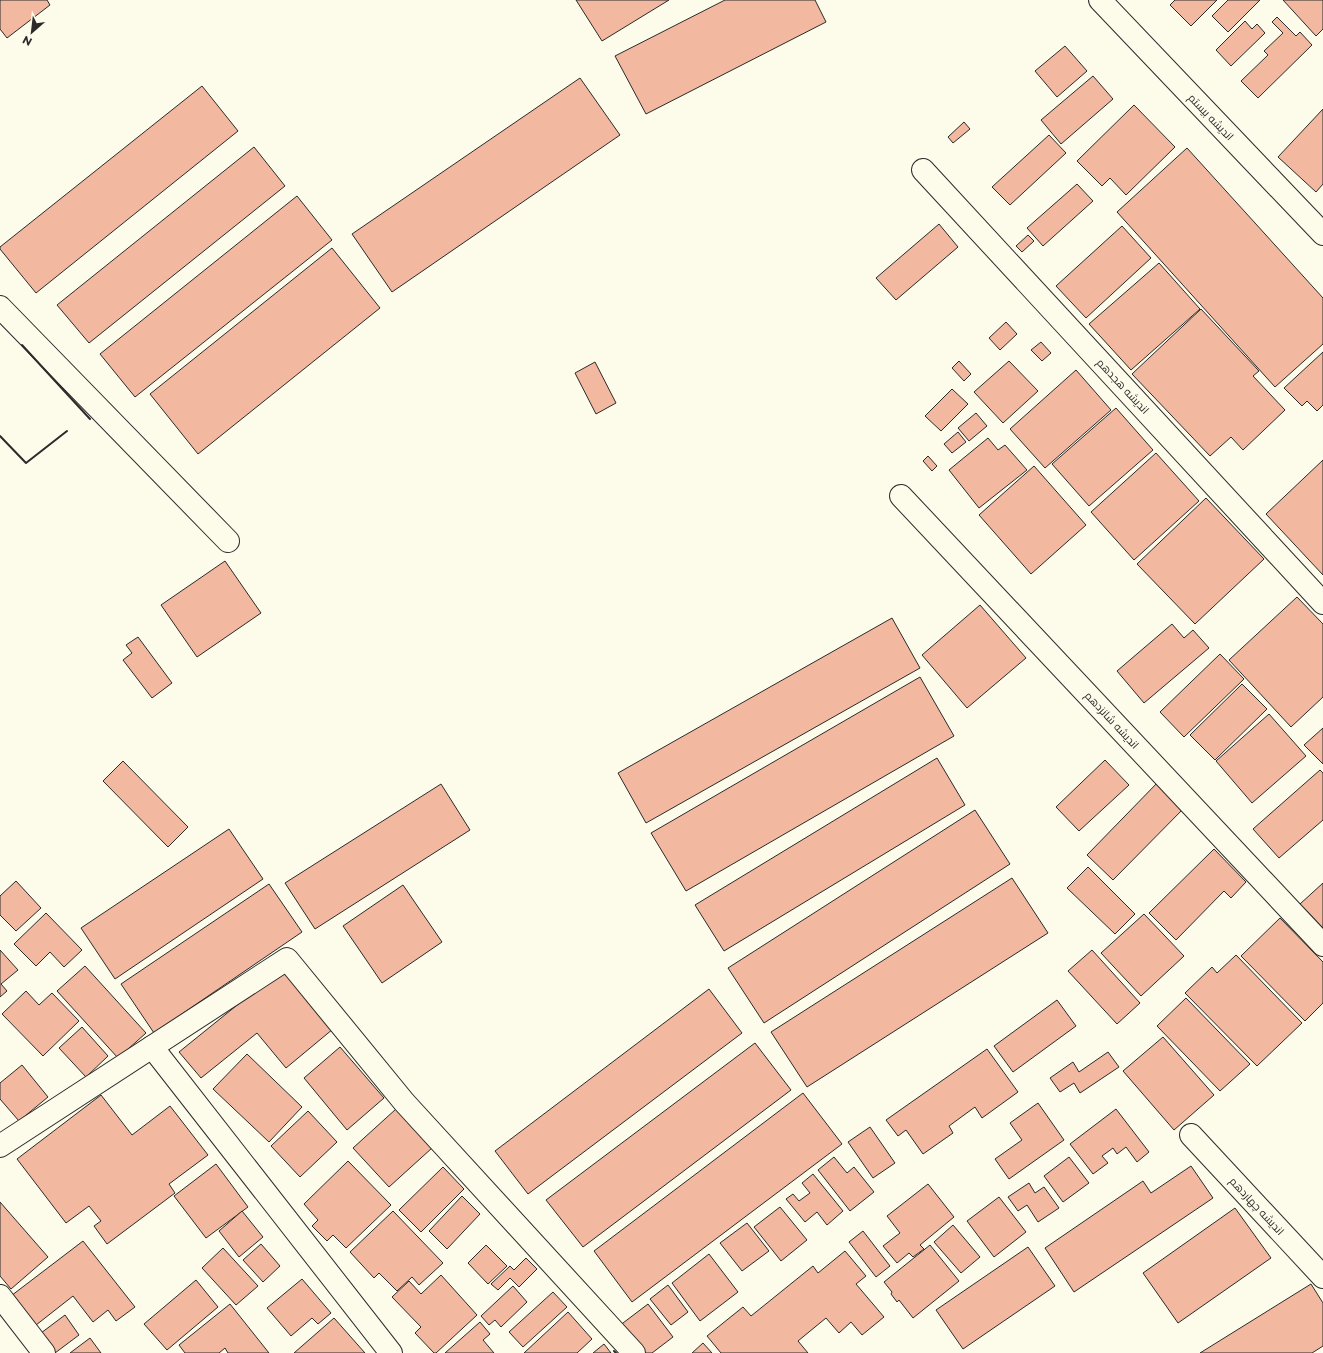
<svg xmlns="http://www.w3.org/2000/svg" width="1323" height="1353" viewBox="0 0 1323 1353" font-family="Montserrat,Cairo,sans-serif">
<rect width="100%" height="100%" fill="#fdfbea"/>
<!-- building -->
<g fill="#f2b8a0" stroke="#2b2b2b">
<polygon points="0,0 47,0 50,5 7,38 0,29"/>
<polygon points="576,0 669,0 602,41"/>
<polygon points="725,0 815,0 826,22 646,114 615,56"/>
<polygon points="1175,0 1217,0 1191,26 1170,5"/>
<polygon points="1228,0 1260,0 1228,32 1212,16"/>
<polygon points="1283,0 1323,0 1323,29 1316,36"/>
<polygon points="1277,17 1296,36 1300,32 1312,45 1258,98 1241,81 1268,55 1264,51 1283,33 1272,22"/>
<polygon points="1245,21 1252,29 1257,24 1265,33 1231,66 1216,50"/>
<polygon points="1065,46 1087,71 1057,97 1035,71"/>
<polygon points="1093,76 1113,99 1061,144 1041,120"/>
<polygon points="580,78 620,135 392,292 352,234"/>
<polygon points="202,86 238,131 36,293 0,249 0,247"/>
<polygon points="1134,105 1175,147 1126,195 1110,178 1102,186 1077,161"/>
<polygon points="1323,109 1323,184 1316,192 1278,157"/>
<polygon points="964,122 970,129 953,143 948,137"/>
<polygon points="1049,135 1066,153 1010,205 992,187"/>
<polygon points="254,147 285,186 89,343 57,305"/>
<polygon points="1187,148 1323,298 1323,344 1275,387 1117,212"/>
<polygon points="1077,184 1093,201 1043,246 1027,228"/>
<polygon points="297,196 332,240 135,397 100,354"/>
<polygon points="939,224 958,247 896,300 876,278"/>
<polygon points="1122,226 1151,258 1086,318 1056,286"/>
<polygon points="1028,235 1034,241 1022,252 1016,246"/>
<polygon points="332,248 380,308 198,454 150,394"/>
<polygon points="1159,263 1200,309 1131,370 1089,324"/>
<polygon points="1201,309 1259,371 1253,376 1285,410 1243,450 1231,437 1210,456 1132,374"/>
<polygon points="1006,322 1017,334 1000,350 989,338"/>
<polygon points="1041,342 1051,353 1042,361 1031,350"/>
<polygon points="1323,352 1323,405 1317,411 1307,401 1302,406 1284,388"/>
<polygon points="959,361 971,374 964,381 952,368"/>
<polygon points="1009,361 1038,391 1003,423 974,392"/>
<polygon points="595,362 616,403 596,414 575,373"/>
<polygon points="1076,370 1111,410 1045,468 1010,429"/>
<polygon points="952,389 968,404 941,431 925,416"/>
<polygon points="1116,408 1153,450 1089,506 1052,464"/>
<polygon points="976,413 987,426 969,441 958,428"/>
<polygon points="958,432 966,442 952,453 944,444"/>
<polygon points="988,438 998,450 1005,445 1027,470 979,508 949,470"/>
<polygon points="1156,453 1199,501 1134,560 1091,512"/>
<polygon points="928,456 937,466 932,471 923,461"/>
<polygon points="1323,460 1323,575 1266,514"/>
<polygon points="1034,466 1086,525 1031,574 979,515"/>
<polygon points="1206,498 1264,559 1195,624 1137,564"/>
<polygon points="225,561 261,613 197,657 161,605"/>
<polygon points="1297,597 1323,624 1323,697 1291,727 1229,660"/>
<polygon points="980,605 1026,658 967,708 922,655"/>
<polygon points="892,618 920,668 646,823 618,773"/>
<polygon points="1172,624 1184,638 1193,630 1209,648 1144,703 1117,671"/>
<polygon points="138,637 172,683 152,698 123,660 132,653 126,645"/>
<polygon points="1220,654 1244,679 1184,737 1160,712"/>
<polygon points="920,677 954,736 686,891 651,833"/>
<polygon points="1242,684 1267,709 1215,760 1190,735"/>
<polygon points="1269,714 1306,756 1252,803 1216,761"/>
<polygon points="1323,728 1323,764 1304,745"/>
<polygon points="937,758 965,805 724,951 695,905"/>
<polygon points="1105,760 1129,785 1079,831 1056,807"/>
<polygon points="123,761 188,827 168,847 103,781"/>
<polygon points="1320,770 1323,773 1323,820 1279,858 1253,829"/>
<polygon points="1160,780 1186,806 1113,880 1087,855"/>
<polygon points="441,784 470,830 315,929 285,883"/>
<polygon points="975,810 1010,864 764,1023 728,968"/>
<polygon points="229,829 263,879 115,979 81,928"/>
<polygon points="1214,849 1246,882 1231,898 1224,891 1176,940 1149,913"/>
<polygon points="1088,867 1135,914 1115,934 1067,888"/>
<polygon points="1012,878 1048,933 807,1087 771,1032"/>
<polygon points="16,881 41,908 16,931 0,915 0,896"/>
<polygon points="1323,883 1323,928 1300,904"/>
<polygon points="269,884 302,932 154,1033 121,984"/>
<polygon points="403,885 442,942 382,983 343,926"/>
<polygon points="46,913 82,950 64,967 50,952 36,966 14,944"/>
<polygon points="1144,914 1184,956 1141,996 1101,953"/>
<polygon points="1280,918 1323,962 1323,1003 1305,1021 1241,956"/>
<polygon points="0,950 18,970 1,984 7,991 0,997"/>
<polygon points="1092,950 1140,1003 1117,1024 1068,971"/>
<polygon points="1236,955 1302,1023 1257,1066 1185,993 1212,967 1217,973"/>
<polygon points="85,966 146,1033 118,1058 57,991"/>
<polygon points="283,968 333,1029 286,1068 257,1033 201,1078 179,1052"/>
<polygon points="709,989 742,1033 528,1194 495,1151"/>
<polygon points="26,991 39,1005 52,993 79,1021 43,1056 2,1014"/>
<polygon points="1186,998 1250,1064 1220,1091 1157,1026"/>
<polygon points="1057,1000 1076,1026 1013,1072 994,1046"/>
<polygon points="82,1027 108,1056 86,1077 59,1048"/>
<polygon points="1163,1037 1214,1095 1174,1130 1123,1071"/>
<polygon points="755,1043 791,1090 583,1247 546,1200"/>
<polygon points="340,1047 384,1098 347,1130 304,1078"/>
<polygon points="987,1049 1018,1092 982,1118 975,1107 949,1126 953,1133 923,1154 906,1130 898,1136 886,1120"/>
<polygon points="1108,1052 1119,1067 1080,1093 1074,1083 1060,1092 1050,1078 1073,1062 1079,1072"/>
<polygon points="247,1054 302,1107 269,1142 213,1089"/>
<polygon points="22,1065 48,1097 19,1121 0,1099 0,1083"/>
<polygon points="803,1093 842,1144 632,1302 594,1251"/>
<polygon points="101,1095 132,1135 170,1106 208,1155 169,1184 175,1193 107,1244 94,1226 101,1221 89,1206 66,1223 17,1159"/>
<polygon points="1038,1103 1064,1140 1009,1179 995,1159 1022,1140 1010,1123"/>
<polygon points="396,1109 432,1148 389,1187 353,1148"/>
<polygon points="1116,1109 1149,1152 1137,1162 1126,1147 1117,1154 1113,1148 1102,1156 1108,1163 1093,1174 1070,1144"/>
<polygon points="308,1111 337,1142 300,1177 271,1146"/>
<polygon points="870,1127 895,1163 873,1178 848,1142"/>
<polygon points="834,1157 847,1173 854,1167 874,1192 850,1211 818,1170"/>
<polygon points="1069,1157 1089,1183 1063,1202 1044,1176"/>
<polygon points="348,1161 391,1205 346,1248 333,1235 327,1241 312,1226 318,1220 304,1204"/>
<polygon points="216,1164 248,1207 206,1238 174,1196"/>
<polygon points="1191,1166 1213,1198 1074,1292 1045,1248 1143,1181 1151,1193"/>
<polygon points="443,1167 464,1189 421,1232 399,1210"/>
<polygon points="813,1174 843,1211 827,1225 817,1212 805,1222 786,1199 793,1194 799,1201 810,1193 802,1183"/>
<polygon points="1029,1183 1035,1193 1044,1187 1059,1208 1038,1222 1027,1205 1018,1211 1008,1197"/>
<polygon points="928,1184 954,1217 920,1245 924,1249 913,1257 909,1253 897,1263 883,1246 900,1233 887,1216"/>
<polygon points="462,1196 480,1214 447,1249 429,1231"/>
<polygon points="999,1197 1026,1232 994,1257 967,1221"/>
<polygon points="0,1202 48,1257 11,1289 0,1276"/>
<polygon points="780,1207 807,1240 781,1261 754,1227"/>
<polygon points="1235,1208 1271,1258 1178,1323 1143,1273"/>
<polygon points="242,1211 263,1237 239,1257 219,1231"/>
<polygon points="393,1211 443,1263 419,1285 412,1277 397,1291 379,1273 374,1278 350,1252"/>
<polygon points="747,1223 769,1251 742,1271 720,1243"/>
<polygon points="953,1225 980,1257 961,1273 934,1242"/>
<polygon points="863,1231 890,1266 876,1277 849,1242"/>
<polygon points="83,1241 135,1307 116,1321 108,1310 93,1322 73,1296 31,1329 7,1299"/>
<polygon points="261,1244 280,1266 263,1282 243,1260"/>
<polygon points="486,1245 507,1266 488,1284 468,1263"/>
<polygon points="930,1245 959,1281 913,1318 899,1300 897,1302 891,1294 892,1292 884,1282"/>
<polygon points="1028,1247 1055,1286 963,1349 936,1310"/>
<polygon points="223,1248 258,1286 236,1305 202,1268"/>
<polygon points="845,1251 866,1276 856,1284 884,1317 862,1335 851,1322 839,1333 826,1318 798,1341 808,1353 721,1353 707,1336 743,1307 751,1316 813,1266 818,1273"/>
<polygon points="709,1254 738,1292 700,1321 672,1283"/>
<polygon points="526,1258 537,1269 519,1287 510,1278 498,1290 491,1284 510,1266 514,1270"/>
<polygon points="441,1275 477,1315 436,1353 434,1353 415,1333 421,1327 392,1297 409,1281 421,1294"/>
<polygon points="302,1279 331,1313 318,1324 312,1318 291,1336 267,1308"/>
<polygon points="196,1280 218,1307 167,1350 144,1324"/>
<polygon points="1311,1284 1323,1303 1323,1346 1312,1353 1200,1353"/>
<polygon points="668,1285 688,1312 671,1325 650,1299"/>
<polygon points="513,1286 527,1302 501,1327 495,1320 489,1325 481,1316"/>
<polygon points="553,1292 567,1307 523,1347 509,1332"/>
<polygon points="230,1304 269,1353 228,1353 225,1348 219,1353 185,1353 179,1345"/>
<polygon points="648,1304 673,1337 652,1353 640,1353 619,1326"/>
<polygon points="568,1312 592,1339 577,1353 524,1353"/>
<polygon points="65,1315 79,1335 55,1353 41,1333"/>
<polygon points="334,1318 365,1353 294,1353"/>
<polygon points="480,1322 490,1334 483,1340 494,1353 445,1353"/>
<polygon points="90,1338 101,1353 70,1353"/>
<polygon points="703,1343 712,1353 692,1353"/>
<polygon points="604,1344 611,1353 593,1353"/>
</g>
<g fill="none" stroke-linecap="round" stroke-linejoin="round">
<!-- minor casing -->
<g stroke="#2b2b2b" stroke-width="24">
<g id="minor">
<polyline points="1100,0 1323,234"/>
<polyline points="923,170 1323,603"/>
<polyline points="0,307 228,541"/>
<polyline points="901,496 1323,945"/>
<polyline points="152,1047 391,1353"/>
<polyline points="1191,1135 1323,1277"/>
<polyline points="0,1146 287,959 404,1102 634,1353"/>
<polyline points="0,1296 44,1353"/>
</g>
</g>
<!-- minor -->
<use href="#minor" stroke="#fdfbea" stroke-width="22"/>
<!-- wall -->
<g stroke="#2b2b2b" stroke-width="2">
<polyline points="22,345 90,419"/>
<polyline points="0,436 26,463 67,431"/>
<polyline points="614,1351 616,1353"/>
</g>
</g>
<g text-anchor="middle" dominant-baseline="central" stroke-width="3" stroke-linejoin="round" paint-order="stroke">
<!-- street labels -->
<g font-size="11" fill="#2b2b2b" stroke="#fdfbea">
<text transform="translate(1211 117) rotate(46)">اندیشه بیستم</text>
<text transform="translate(1123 386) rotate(47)">اندیشه هجدهم</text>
<text transform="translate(1112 720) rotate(47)">اندیشه شانزدهم</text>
<text transform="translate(1257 1206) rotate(47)">اندیشه چهاردهم</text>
</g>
</g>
<!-- north arrow -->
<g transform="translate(32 32) rotate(208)" stroke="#fdfbea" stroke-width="3" paint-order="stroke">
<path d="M0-3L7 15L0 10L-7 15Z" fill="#2b2b2b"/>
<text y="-6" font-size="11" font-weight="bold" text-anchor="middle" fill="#2b2b2b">N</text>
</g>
</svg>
